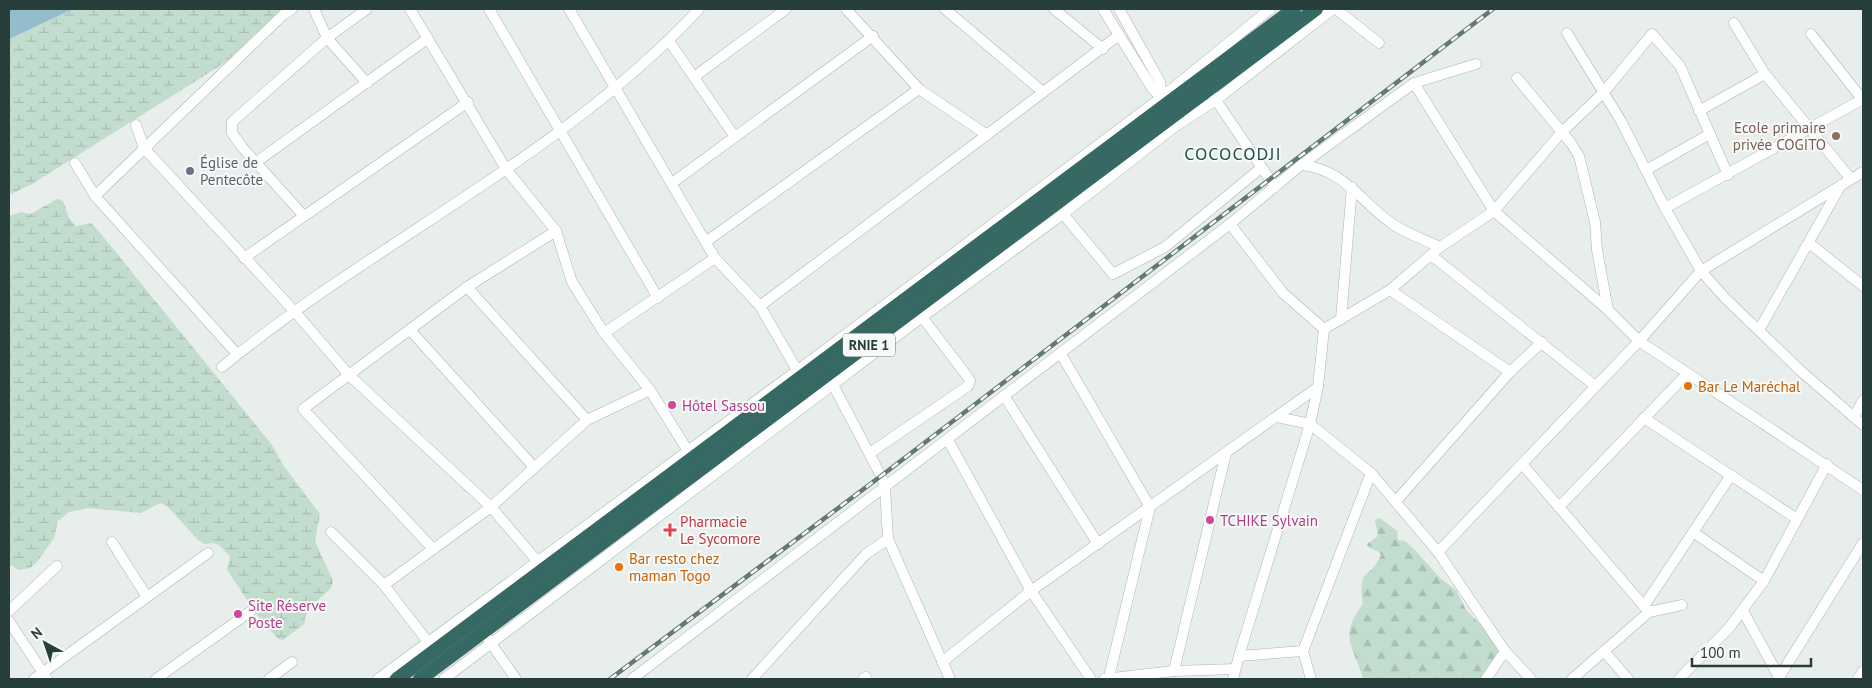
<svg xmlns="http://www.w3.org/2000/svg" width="1872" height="688" viewBox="0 0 1872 688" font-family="'PT Sans',sans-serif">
<defs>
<pattern id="forest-firs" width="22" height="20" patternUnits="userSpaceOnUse" patternTransform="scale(1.25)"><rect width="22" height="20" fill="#c2dccd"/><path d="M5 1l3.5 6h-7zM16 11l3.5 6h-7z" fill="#a7beb1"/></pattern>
<pattern id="wetland-marsh" width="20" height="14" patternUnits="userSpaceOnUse" patternTransform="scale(1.25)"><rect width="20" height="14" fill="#c2dccd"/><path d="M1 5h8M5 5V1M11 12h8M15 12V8" fill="none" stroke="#a7beb1"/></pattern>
</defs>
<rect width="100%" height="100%" fill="#e7eeec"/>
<!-- forest -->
<path fill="url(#forest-firs)" d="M1380,518l17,13 1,9 7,1 8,7 27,30 16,12 10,20 13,13 9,4 11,23 -2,8 -15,21h-119c-8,-33 -26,-41 0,-75 -5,-40 6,-22 18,-49l-3,-4 -9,-3 -2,-4 11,-8 -3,-16z"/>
<!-- wetland -->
<g fill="url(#wetland-marsh)">
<polygon points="73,9 282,9 226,62 32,184 9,195 9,39"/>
<polygon points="57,199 63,201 69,218 76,226 91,223 97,229 272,445 283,465 320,514 315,541 333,581 331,588 307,610 304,624 283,640 278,639 258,616 227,570 230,556 219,545 213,543 205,544 198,540 166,505 160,503 141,513 88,508 69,512 58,521 54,538 37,562 30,568 19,570 9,564 9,216 21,212 31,214"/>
</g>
<!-- water -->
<polygon fill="#95bccc" points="9,9 73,9 9,39"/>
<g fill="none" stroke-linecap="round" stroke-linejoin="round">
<!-- minor casing -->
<g stroke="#aab6b3" stroke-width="11">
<g id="minor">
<polyline points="314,9 327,38 367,83"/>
<polyline points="410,9 506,169 556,231 572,282 604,333 650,390 688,451"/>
<polyline points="489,9 658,298"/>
<polyline points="569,9 715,258 760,306 797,370"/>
<polyline points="846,9 919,89 987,135"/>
<polyline points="945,9 1043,92"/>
<polyline points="1054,9 1103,49"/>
<polyline points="1103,9 1152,88 1165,102"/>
<polyline points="1119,9 1160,82 1162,97"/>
<polyline points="1336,9 1379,43"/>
<polyline points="1734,23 1765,74 1850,178"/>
<polyline points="1567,33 1621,121 1665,208 1701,271 1726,299 1802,372 1863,425"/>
<polyline points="1811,34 1862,99"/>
<polyline points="669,41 735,137"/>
<polyline points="694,77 786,9"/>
<polyline points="1517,78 1571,143 1579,156 1595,222 1597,250 1608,310"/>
<polyline points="1414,83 1494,211 1561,133 1604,92 1652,34 1680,66 1728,175"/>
<polyline points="1213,96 1275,187"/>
<polyline points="1699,111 1765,74"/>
<polyline points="136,125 144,148 296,313 349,375 491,507 538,562"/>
<polyline points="75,163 95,196 237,354"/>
<polyline points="255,163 427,39"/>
<path d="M1301,165c44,4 60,38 93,60 14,9 31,15 46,22l54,-36 114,99 31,31 224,149"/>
<polyline points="1646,170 1708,135"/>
<polyline points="672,183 873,36"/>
<polyline points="95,196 283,15 292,9"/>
<polyline points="1665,208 1863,99"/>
<polyline points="1063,214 1113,274 1165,247 1261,168"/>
<polyline points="303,215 242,147 232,133 232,122 327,38 367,9"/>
<polyline points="1230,224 1283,293 1324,329"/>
<polyline points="707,241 919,89"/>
<polyline points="1809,243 1863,286"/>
<polyline points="1431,255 1594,385"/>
<polyline points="244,258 468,102"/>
<polyline points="467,287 587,420"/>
<polyline points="1390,290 1510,372"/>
<polyline points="760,306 1119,35"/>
<polyline points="1341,319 1352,187"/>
<polyline points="410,330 534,467"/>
<polyline points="1759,330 1841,185"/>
<polyline points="604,333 715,258"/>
<polyline points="1061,354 1150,507 1109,677"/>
<path d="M222,367c153,-126 342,-212 477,-358"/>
<polyline points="830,379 881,476 885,486 888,539 950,679"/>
<polyline points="1005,397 1098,544"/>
<polyline points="1277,417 1310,424 1371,473 1438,552 1505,651 1531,679"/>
<polyline points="1854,417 1863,400"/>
<polyline points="1644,418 1797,519"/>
<polyline points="948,440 1031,591 1091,679"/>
<polyline points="870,453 968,386 970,381 967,376 922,317"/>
<polyline points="1522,464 1649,612"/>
<polyline points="1396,501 1510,372 1542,342"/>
<polyline points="1559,507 1687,374"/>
<polyline points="331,532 384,585 428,642"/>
<polyline points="1693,532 1764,581"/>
<polyline points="112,542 147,597"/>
<polyline points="433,549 303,409 467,287 556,231"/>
<polyline points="1438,552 1639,341 1701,271 1863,172"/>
<polyline points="384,585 491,507 587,420 650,390"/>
<polyline points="1644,606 1731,475"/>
<polyline points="9,611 57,566"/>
<polyline points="1743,611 1780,679"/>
<polyline points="9,621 47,679"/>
<polyline points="488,639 516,679"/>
<polyline points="1604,651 1628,679"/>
<polyline points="1239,656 1303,651"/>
<polyline points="942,662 1031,591 1318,387"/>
<polyline points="1174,671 1226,453"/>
<polyline points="34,679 208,553"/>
<polyline points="156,679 251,611"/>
<polyline points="269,679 292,662"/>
<polyline points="378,679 806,364 1162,97 1270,9"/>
<polyline points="444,679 922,317 1063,214 1173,128 1216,100 1333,9"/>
<polyline points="632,679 1230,224 1301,165 1414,83 1476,64"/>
<polyline points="752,679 866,554 888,539"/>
<polyline points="863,679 866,677"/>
<polyline points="1104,679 1174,671 1235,669"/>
<polyline points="1233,679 1239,656 1310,424 1318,387 1324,329 1390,290 1440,247"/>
<polyline points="1311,679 1303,651 1371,473"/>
<polyline points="1486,679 1505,651"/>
<polyline points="1572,679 1649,612 1682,605"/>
<polyline points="1679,679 1729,628 1764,581 1827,464"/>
<polyline points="1778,679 1863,543"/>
<polyline points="1858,679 1863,671"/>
</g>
</g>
<!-- highway casing -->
<g stroke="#c3c9c8" stroke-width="15">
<g id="highway">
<polyline points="397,679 1294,9"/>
<polyline points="420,679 1316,9"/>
</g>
</g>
<!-- minor -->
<use href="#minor" stroke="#fff" stroke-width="10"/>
<!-- highway -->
<use href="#highway" stroke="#366864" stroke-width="14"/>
<!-- rail casing -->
<g stroke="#627976" stroke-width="4.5">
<polyline id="rail" points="610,679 881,476 1493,9"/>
</g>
<!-- rail -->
<use href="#rail" stroke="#f7faf9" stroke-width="2.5" stroke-dasharray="8" stroke-linecap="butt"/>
</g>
<!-- markers -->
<circle fill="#8d6e63" stroke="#f7faf9" stroke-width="2" cx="1836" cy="136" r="5"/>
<circle fill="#6b7280" stroke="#f7faf9" stroke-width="2" cx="190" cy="171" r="5"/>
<g fill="#e8710a" stroke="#f7faf9" stroke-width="2">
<circle cx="1688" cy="386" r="5"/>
<circle cx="619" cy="567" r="5"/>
</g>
<g fill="#d1479c" stroke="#f7faf9" stroke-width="2">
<circle cx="672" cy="405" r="5"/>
<circle cx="1210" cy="520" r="5"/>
<circle cx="238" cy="614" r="5"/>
</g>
<path fill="#e0444e" stroke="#f7faf9" stroke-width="2" d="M667.5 522.5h5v5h5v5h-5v5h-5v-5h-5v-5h5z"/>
<g text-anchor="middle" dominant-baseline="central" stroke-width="4" stroke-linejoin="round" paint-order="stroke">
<!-- shield labels -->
<rect fill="#f7faf9" stroke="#657674" stroke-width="1" x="843" y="333.5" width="52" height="23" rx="4"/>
<g font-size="14" font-weight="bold" fill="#273e3b">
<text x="869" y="345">RNIE 1</text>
</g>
<!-- education labels -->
<g font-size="15" fill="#785e54" stroke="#f7faf9" text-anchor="end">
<text x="1826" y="127">Ecole primaire<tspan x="1826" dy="17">privée COGITO</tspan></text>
</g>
<!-- worship labels -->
<g font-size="15" fill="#5b616d" stroke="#f7faf9" text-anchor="start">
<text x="200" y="162">Église de<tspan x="200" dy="17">Pentecôte</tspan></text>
</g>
<!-- food labels -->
<g font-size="15" fill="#c56008" stroke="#f7faf9" text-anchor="start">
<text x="1698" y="386">Bar Le Maréchal</text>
<text x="629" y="558">Bar resto chez<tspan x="629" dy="17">maman Togo</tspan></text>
</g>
<!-- hotel labels -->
<g font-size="15" fill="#b23c85" stroke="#f7faf9" text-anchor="start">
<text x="682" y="405">Hôtel Sassou</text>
<text x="1220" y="520">TCHIKE Sylvain</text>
<text x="248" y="605">Site Réserve<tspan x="248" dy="17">Poste</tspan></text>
</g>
<!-- health labels -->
<g font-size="15" fill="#be3a42" stroke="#f7faf9" text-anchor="start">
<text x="680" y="521">Pharmacie<tspan x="680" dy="17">Le Sycomore</tspan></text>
</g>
<!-- quarter labels -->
<g font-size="18" letter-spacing="1" fill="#254f4a" stroke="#f7faf9">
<text x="1233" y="153">COCOCODJI</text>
</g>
</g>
<!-- border -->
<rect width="1872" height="688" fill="none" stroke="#273e3b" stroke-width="20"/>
<!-- north arrow -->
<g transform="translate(45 643) rotate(320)" stroke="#f7faf9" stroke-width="4" paint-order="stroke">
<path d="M0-4L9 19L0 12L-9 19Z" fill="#273e3b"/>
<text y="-8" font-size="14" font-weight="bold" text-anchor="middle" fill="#273e3b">N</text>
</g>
<!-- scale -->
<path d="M1692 658v8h119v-8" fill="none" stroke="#273e3b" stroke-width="2.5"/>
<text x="1700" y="658" font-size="15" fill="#273e3b" stroke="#f7faf9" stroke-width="4" paint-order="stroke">100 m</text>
</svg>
